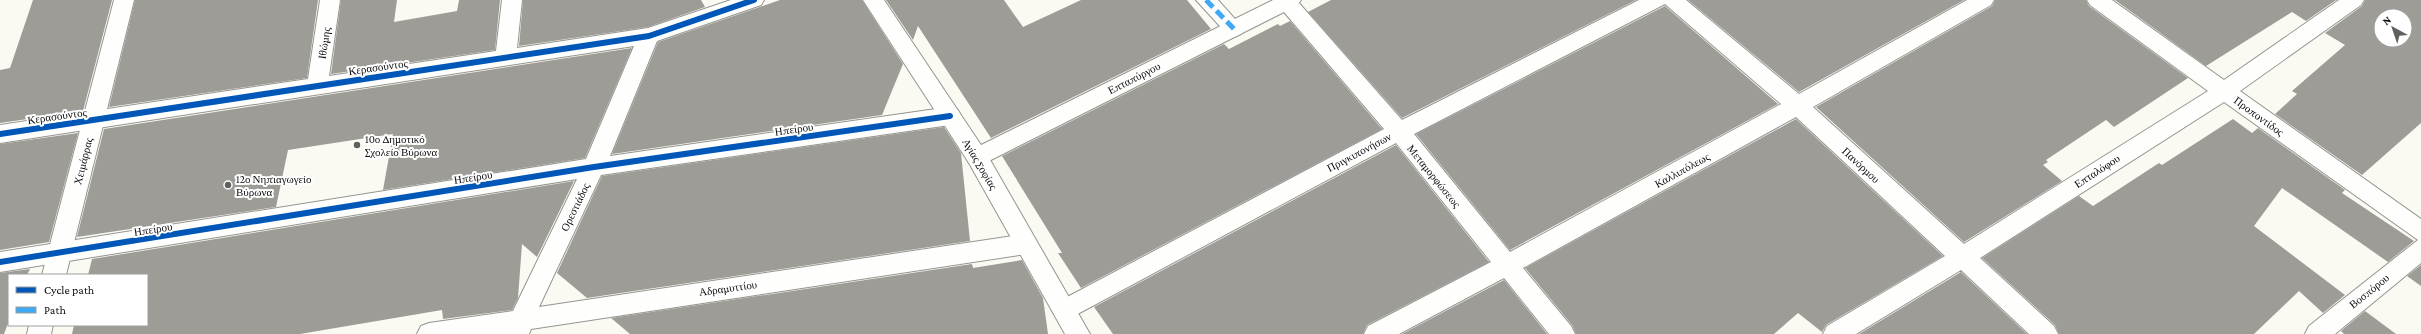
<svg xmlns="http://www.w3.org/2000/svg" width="2421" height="334" viewBox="0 0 2421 334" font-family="'Crimson Pro',serif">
<rect width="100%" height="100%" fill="#fbfaf2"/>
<!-- building -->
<g fill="#9e9c97" fill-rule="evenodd">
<polygon points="33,0 112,0 83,111 0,123 0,70 10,68"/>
<polygon points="135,0 318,0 307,78 109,107"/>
<polygon points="341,0 397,0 394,22 457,11 459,0 500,0 495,50 331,74"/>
<polygon points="523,0 701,0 705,7 648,27 519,46"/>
<polygon points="780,0 862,0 903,64 882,115 612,154 658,42"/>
<polygon points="886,0 1004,0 1023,27 1081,0 1187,0 1211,29 991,138 918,26 913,40"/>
<polygon points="1331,0 1636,0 1402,118 1308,12"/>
<polygon points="1688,0 1964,0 1799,92"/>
<polygon points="1995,0 2086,0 2089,6 2188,78 2114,127 2106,120 2046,160 2048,162 2043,165 2062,181 1964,242 1816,107 1992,6"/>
<polygon points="2115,0 2336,0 2306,21 2292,12 2206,66"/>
<path d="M2365,0h56v123l-59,52 -87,-61 22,-20 -5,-3 53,-46 -20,-12 37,-27zM2381,16h24v24h-24z"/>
<polygon points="1665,6 1778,104 1510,250 1416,134"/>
<polygon points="1290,21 1382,129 1081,288 1058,253 1062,253 1002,156 1224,44 1229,49 1278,24 1280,26"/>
<polygon points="632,48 585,158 383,190 393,134 288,150 276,207 77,237 104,129"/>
<polygon points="1796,119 1943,256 1826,325 1822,332 1798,313 1774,334 1576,334 1572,325 1525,268"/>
<polygon points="2233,119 2252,133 2258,128 2345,190 2342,193 2414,241 2388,262 2282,188 2254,226 2345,295 2323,313 2299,291 2254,334 2059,334 2055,325 1982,258 2079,196 2093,206 2159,163 2162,165"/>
<polygon points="944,127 961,153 970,241 587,298 557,273 602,176"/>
<polygon points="78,133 49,242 0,250 0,144"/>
<polygon points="1396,145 1489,262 1367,325 1363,334 1113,334 1094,307"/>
<polygon points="574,181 537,257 522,244 518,298 512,310 443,319 442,310 300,334 72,334 74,325 147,325 147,275 88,275 92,259"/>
<polygon points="1022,260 1043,298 1048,334 630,334 611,318 972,264 973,268"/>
<polygon points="2421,265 2421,286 2407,276"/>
<polygon points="30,269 27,275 9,275 9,321 4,334 0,334 0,273"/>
<polygon points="1961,272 2027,334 1859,334"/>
<polygon points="1504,280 1547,334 1402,334"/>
<polygon points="2365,311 2396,334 2344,334 2341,331"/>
</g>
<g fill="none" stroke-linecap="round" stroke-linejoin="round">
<!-- pedestrian casing -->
<g stroke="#949490" stroke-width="2">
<polygon id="pedestrian" points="1196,0 1218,0 1244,29 1241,34 1234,37 1227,34"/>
</g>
<!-- minor casing -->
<g stroke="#949490" stroke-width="2">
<g id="minor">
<polygon points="320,0 340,0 329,76 496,51 502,0 522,0 517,48 648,28 731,0 764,0 761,5 657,41 610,156 950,107 958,110 961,116 958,122 950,125 601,175 539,307 1026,234 1034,237 1037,244 1034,251 1026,254 531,329 529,334 417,334 421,326 429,323 513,311 577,179 0,272 0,252 586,159 634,46 0,143 0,125 308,79"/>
<path d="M1273,0h28l-2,3 103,117 237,-120h47l113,94 168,-94h27l-3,5 -178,102 151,137 244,-153 -118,-86 -3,-5h25l112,80 115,-80h25l-3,5 -121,86 181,128v44l-86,71h-30l4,-8 109,-86 -194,-138 -244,156 74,68 4,8h-29l-68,-64 -105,64h-33l4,-8 118,-70 -149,-139 -273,151 48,58 4,8h-26l-45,-56 -105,56h-35l4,-8 123,-64 -95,-119 -324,174 -8,3 -8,-3 -4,-7 4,-7 328,-174 -100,-117 -299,151 -8,3 -8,-3 -3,-6 3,-6zM1665,4l116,100 -271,148 -96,-118z"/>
</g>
</g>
<!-- tertiary casing -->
<g stroke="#949490" stroke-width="2">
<g id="tertiary">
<polygon points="114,0 134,0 66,275 42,275"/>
<polygon points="863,0 884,0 985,151 1090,334 1065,334 969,163"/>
<polygon points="29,325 53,325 51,334 27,334"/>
</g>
</g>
<!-- pedestrian -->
<use href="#pedestrian" fill="#fefefd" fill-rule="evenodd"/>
<!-- minor -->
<use href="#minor" fill="#fefefd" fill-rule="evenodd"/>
<!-- tertiary -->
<use href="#tertiary" fill="#fefefd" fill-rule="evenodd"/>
<!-- quiet -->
<polyline stroke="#3fa9f5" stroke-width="5" stroke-dasharray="10 5" stroke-linecap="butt" points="1206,0 1234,29"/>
<!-- cycleway casing -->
<g stroke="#fff" stroke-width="8">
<g id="cycleway">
<polyline points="0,134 649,36 754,0"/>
<polyline points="0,262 594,167 950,116"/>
</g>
</g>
<!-- cycleway -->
<use href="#cycleway" stroke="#0057b8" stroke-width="6"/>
</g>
<!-- markers -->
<g fill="#60605d" stroke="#fff" stroke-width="1.5">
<circle cx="357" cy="145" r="4"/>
<circle cx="228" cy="185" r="4"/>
</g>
<g text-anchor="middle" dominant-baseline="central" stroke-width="4" stroke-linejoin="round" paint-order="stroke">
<!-- street labels -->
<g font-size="11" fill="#0d0d0d" stroke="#fff">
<text transform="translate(324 43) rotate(-81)">Ιθώμης</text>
<text transform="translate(378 67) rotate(-8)">Κερασούντος</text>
<text transform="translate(1134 78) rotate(-27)">Επταπύργου</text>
<text transform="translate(57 116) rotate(-8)">Κερασούντος</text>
<text transform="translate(2259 116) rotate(36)">Προποντίδος</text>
<text transform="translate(794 129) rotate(-8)">Ηπείρου</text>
<text transform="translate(1359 152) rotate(-28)">Πριγκιπονήσων</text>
<text transform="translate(83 161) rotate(-76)">Χειμάρρας</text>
<text transform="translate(980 164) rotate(59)">Αγίας Σοφίας</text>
<text transform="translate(1861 165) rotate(43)">Πανόρμου</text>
<text transform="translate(1682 170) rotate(-29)">Καλλιπόλεως</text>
<text transform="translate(2097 171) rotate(-33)">Επταλόφου</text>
<text transform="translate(1434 176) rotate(51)">Μεταμορφώσεως</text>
<text transform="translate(473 177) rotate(-9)">Ηπείρου</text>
<text transform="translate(575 207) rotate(-64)">Ορεστιάδος</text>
<text transform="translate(153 229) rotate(-9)">Ηπείρου</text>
<text transform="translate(728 288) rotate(-8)">Αδραμυττίου</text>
<text transform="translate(2369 291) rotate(-39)">Βοσπόρου</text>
</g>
<!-- poi labels -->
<g font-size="11" fill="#0d0d0d" stroke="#fff" text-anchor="start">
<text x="365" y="139">10ο Δημοτικό<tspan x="365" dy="13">Σχολείο Βύρωνα</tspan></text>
<text x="236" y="179">12ο Νηπιαγωγείο<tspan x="236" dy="13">Βύρωνα</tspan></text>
</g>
</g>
<!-- legend -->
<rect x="8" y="274" width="140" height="52" fill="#ffffff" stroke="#9e9e9e"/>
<rect x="16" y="287" width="20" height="6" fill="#0057b8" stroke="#9e9e9e"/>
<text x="44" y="294" font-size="12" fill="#0d0d0d">Cycle path</text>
<rect x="16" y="307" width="20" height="6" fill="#3fa9f5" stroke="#9e9e9e"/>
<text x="44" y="314" font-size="12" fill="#0d0d0d">Path</text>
<!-- north arrow -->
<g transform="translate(2393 28) rotate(320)"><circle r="19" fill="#ffffff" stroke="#9e9e9e"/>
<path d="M0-3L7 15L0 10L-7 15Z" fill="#60605d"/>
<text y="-6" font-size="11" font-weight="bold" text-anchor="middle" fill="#0d0d0d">N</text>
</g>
</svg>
